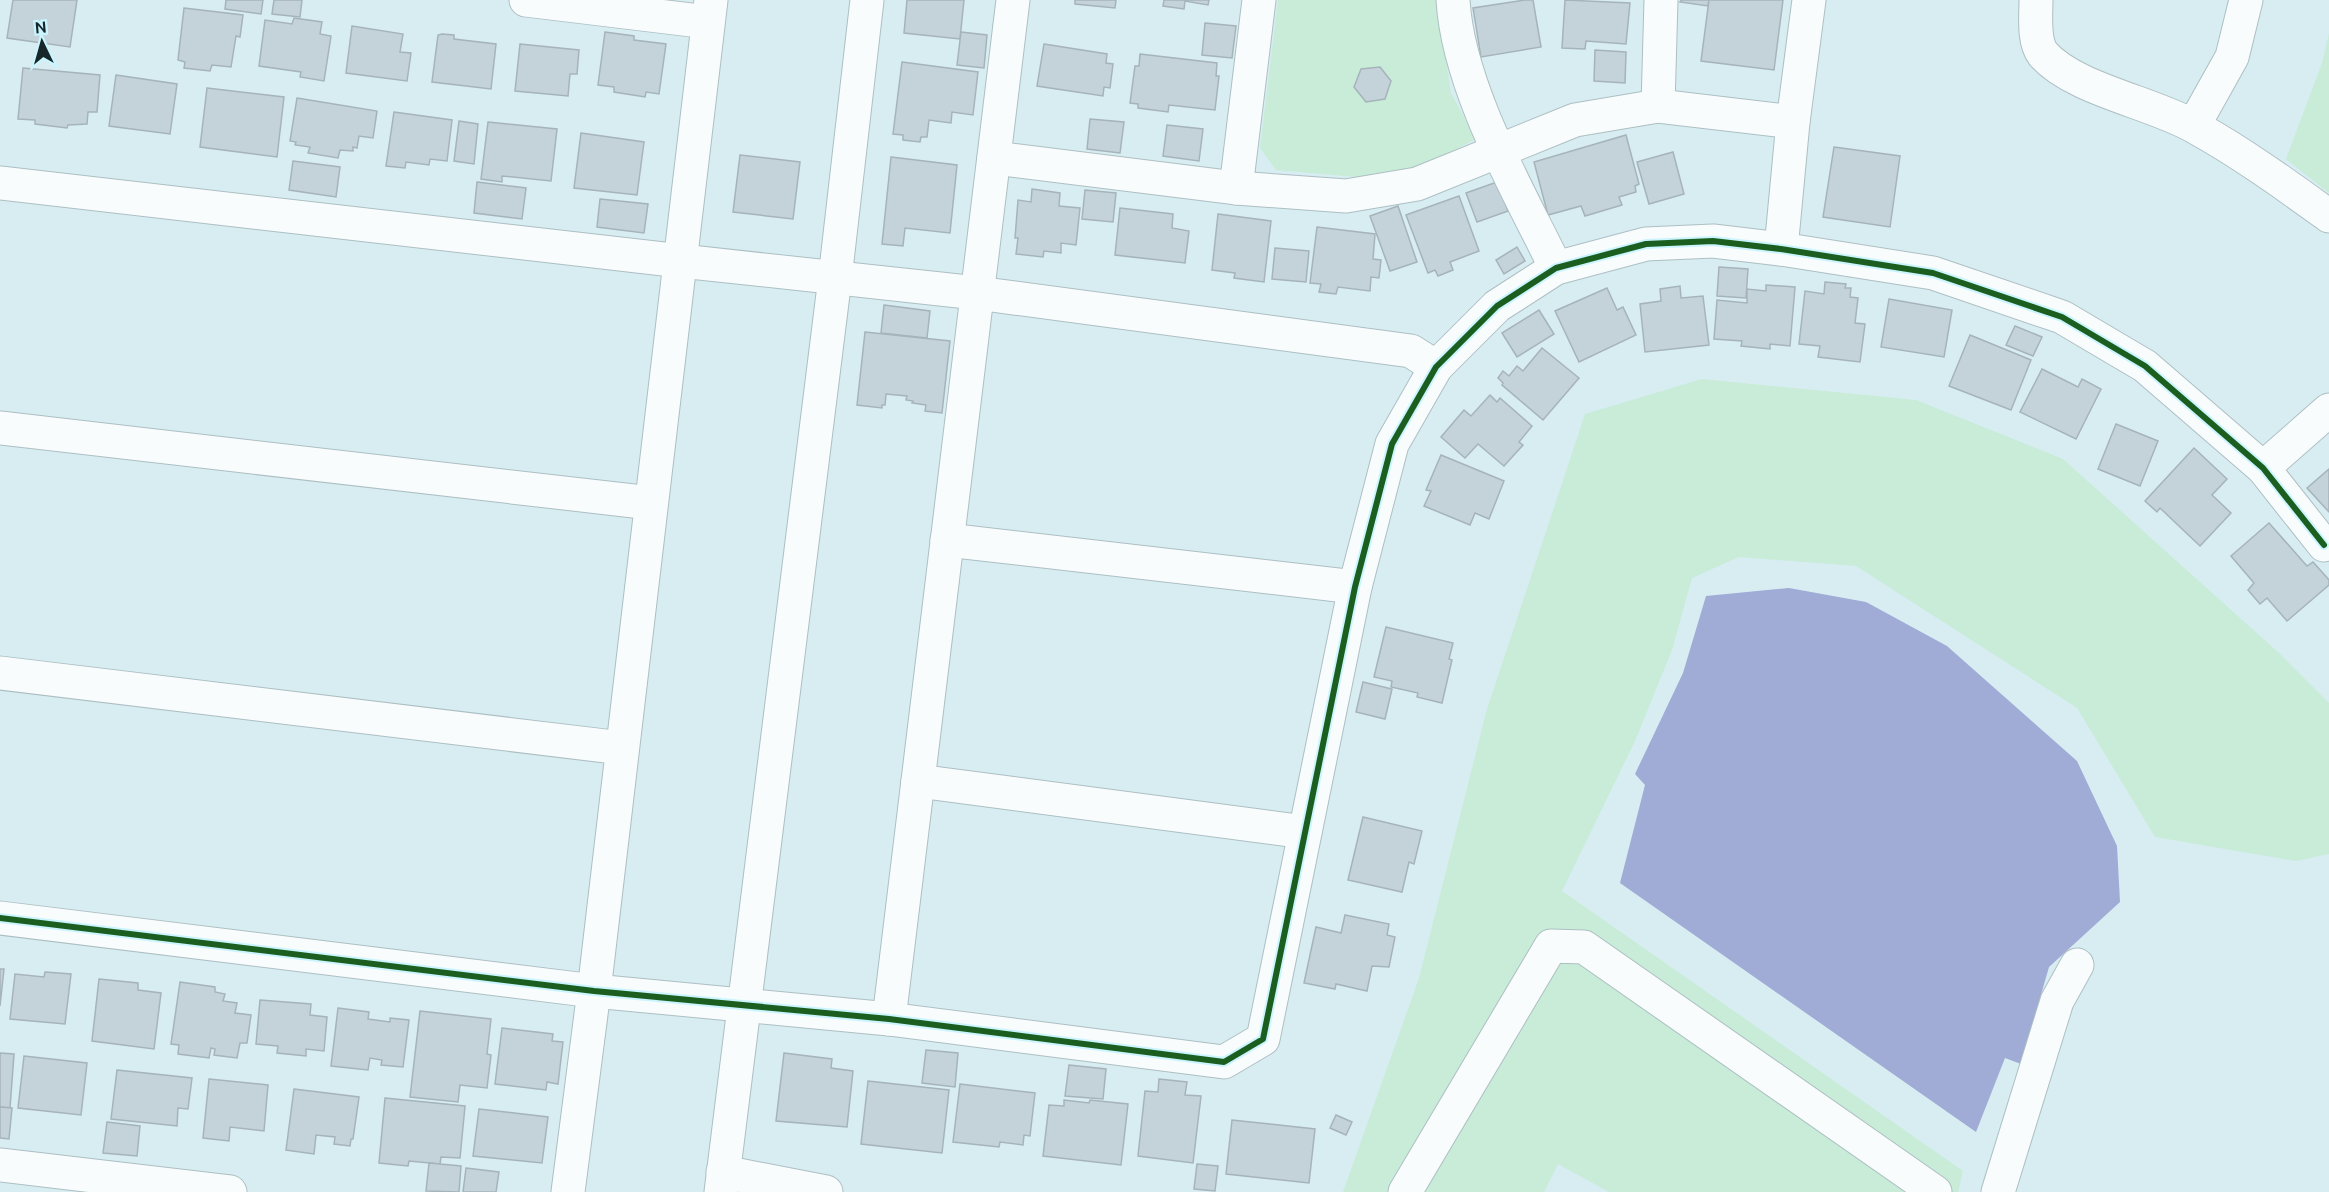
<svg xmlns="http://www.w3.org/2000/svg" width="2329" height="1192" viewBox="0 0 2329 1192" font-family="Ubuntu,sans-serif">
<rect width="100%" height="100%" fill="#d7edf2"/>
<!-- green -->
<g fill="#c8ecd8">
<polygon points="1278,0 1437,0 1451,93 1476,139 1421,167 1356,177 1276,170 1260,148"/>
<polygon points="2329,33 2329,193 2286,159 2322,63"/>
<polygon points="1702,379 1916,400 2063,459 2279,653 2329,703 2329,854 2296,861 2155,837 2077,708 1856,566 1739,557 1692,578 1672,650 1635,741 1562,891 1963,1171 1958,1192 1609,1192 1558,1164 1544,1192 1343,1192 1419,978 1487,709 1585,414"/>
</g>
<!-- water -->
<polygon fill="#a0abd6" points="1789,588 1866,602 1947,646 2077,761 2117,846 2120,902 2049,967 2021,1064 2005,1058 1976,1132 1620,883 1645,785 1635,774 1683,673 1706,596"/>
<!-- building -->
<g fill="#c4d3da" stroke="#a6b4ba" stroke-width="1.5">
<polygon points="13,0 77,0 70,47 7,38"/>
<polygon points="226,0 263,0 261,14 225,9"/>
<polygon points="274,0 302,0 300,17 272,14"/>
<polygon points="907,0 964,0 960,39 904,33"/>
<polygon points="1075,0 1116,0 1115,8 1075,4"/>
<polygon points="1164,0 1209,0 1208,5 1185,1 1184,9 1163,6"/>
<polygon points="1525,0 1533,0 1541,47 1481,57 1473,8"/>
<polygon points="1565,0 1630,3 1626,44 1586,41 1585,49 1562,48"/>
<polygon points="1681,0 1709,0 1708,6 1680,2"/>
<polygon points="1709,0 1783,0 1774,70 1701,61"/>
<polygon points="184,8 243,15 240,37 236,36 231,67 212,65 210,71 184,68 185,62 178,60"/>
<polygon points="294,18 322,22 320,34 331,36 324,81 300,77 301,72 259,66 265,20 292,24"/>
<polygon points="1205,23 1236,26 1232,58 1202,55"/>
<polygon points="352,26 403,34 400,52 411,53 407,81 346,73"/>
<polygon points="605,32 634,36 634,40 666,44 659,94 646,92 645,97 614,92 614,87 598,85"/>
<polygon points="961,32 987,35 984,68 957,65"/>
<polygon points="442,34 454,35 454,39 496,44 491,89 432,82 438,35"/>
<polygon points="520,44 579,50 577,74 570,74 568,96 515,91"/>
<polygon points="1044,44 1107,54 1106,63 1113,64 1110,88 1104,87 1103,96 1037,86"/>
<polygon points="1595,50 1626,52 1625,83 1594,81"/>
<polygon points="1140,54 1217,63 1216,76 1219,76 1215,110 1169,105 1168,112 1138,108 1138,104 1130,103 1135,66 1139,66"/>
<polygon points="902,62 978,72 973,115 952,112 951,123 929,120 927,137 921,137 920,142 903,140 903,135 893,134"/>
<polygon points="1380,67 1391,81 1385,99 1366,102 1354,87 1361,69"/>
<polygon points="23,68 100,75 97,112 88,112 87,124 68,125 67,128 35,124 35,120 18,119"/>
<polygon points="116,75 177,84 170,134 109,126"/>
<polygon points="207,88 284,97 277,157 200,147"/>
<polygon points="297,98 377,111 373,138 359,136 357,148 353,147 353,151 340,150 338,158 308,153 310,147 295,145 296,142 290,141"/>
<polygon points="394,112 452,120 447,161 430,159 429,165 406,162 405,168 386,166"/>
<polygon points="1090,119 1124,122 1120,153 1087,149"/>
<polygon points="459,121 478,124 474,164 454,161"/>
<polygon points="488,122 557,129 551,181 502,176 502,182 481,179"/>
<polygon points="1167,125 1203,129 1199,161 1163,156"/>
<polygon points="581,133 644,142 637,195 574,188"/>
<polygon points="1626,135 1639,184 1635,186 1636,192 1619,197 1622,205 1585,216 1581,206 1548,215 1534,162"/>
<polygon points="1834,147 1900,156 1890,227 1823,217"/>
<polygon points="1673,152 1684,194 1649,204 1637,162"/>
<polygon points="740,155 800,162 793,219 733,212"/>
<polygon points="891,157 957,165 950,233 905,228 903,246 882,244"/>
<polygon points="293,161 340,167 336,197 289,190"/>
<polygon points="477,182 526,188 522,219 474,213"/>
<polygon points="1497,182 1508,211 1477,222 1466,193"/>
<polygon points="1032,189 1060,193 1059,206 1080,208 1076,245 1061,243 1061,253 1044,251 1043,257 1016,254 1018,238 1015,238 1018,200 1031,202"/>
<polygon points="1085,190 1116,193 1113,222 1082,219"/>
<polygon points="1459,196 1479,251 1450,262 1453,270 1438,276 1435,270 1428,273 1406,215"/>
<polygon points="600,199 648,204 644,233 597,227"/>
<polygon points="1398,206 1417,262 1390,271 1370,216"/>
<polygon points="1120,208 1173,214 1172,228 1189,231 1185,263 1115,255"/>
<polygon points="1218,214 1271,221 1264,282 1234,278 1235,273 1212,270"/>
<polygon points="1317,227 1375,234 1373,259 1381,260 1379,278 1371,277 1370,291 1338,287 1336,294 1319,292 1321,284 1310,283"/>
<polygon points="1517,247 1525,261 1504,274 1496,260"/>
<polygon points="1275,248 1309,251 1306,282 1272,279"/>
<polygon points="1719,267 1748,269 1746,298 1717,296"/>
<polygon points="1825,282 1846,284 1845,288 1851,288 1850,297 1858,298 1855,323 1865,324 1860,362 1818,357 1820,346 1799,344 1805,291 1824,294"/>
<polygon points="1766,285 1795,287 1790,346 1770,344 1770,349 1741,346 1742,341 1714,339 1717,300 1747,303 1747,289 1766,291"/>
<polygon points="1680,286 1681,298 1703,296 1709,345 1645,352 1640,304 1661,301 1660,289"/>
<polygon points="1607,288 1617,310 1623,307 1636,335 1579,362 1555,311"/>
<polygon points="1889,299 1952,310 1944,357 1881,347"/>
<polygon points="884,305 930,311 927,338 881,333"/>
<polygon points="1539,310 1554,334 1517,357 1502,333"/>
<polygon points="2015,326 2042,337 2033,356 2006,345"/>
<polygon points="865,332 950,341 942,413 925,411 926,405 912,403 913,401 906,400 907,396 886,394 885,405 882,405 882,408 857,405"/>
<polygon points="1970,335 2031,360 2011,410 1949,386"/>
<polygon points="1542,348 1579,378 1543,420 1502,385 1503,383 1498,378 1503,371 1509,376 1517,366 1523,371"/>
<polygon points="2042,369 2078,387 2082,379 2101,389 2076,439 2020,412"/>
<polygon points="1490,395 1497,402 1500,398 1532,426 1519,442 1523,445 1504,466 1478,444 1465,458 1441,437 1464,410 1471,416"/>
<polygon points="2116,424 2158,441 2140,486 2098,469"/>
<polygon points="2194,448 2227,479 2212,495 2231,513 2200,546 2160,508 2157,512 2145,501"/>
<polygon points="1441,455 1504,481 1489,519 1475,513 1470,525 1424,506 1431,491 1426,490"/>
<polygon points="2329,469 2329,512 2307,488"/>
<polygon points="2269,523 2307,566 2313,562 2329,580 2329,585 2287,621 2267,598 2260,604 2248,590 2254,583 2231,556"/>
<polygon points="1386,627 1453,643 1449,659 1452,660 1442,703 1417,697 1418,693 1391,687 1392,681 1374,677"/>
<polygon points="1363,682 1392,689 1385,719 1356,712"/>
<polygon points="1363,817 1422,831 1414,864 1409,862 1402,892 1348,880"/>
<polygon points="1345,915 1389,924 1387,935 1395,937 1389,967 1372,966 1367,991 1336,984 1335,989 1304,983 1316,927 1341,933"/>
<polygon points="0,969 4,969 0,1006"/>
<polygon points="45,972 71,974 65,1024 10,1019 15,974 44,977"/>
<polygon points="99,979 138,983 138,990 161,993 154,1049 92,1041"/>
<polygon points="180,982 215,987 215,992 225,994 223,1001 237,1003 235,1013 251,1015 247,1043 240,1043 237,1058 214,1055 215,1049 211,1048 209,1058 178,1054 179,1045 171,1044"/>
<polygon points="260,1000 311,1004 310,1015 327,1017 324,1051 306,1049 306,1056 277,1053 278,1046 256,1044"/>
<polygon points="338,1008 369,1012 368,1019 390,1022 390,1018 409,1020 403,1067 381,1065 382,1060 370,1058 368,1070 331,1066"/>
<polygon points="420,1011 491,1019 487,1054 491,1055 487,1088 460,1085 458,1102 410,1097"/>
<polygon points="502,1028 553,1034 552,1041 563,1042 558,1084 547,1082 546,1090 495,1084"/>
<polygon points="926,1050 958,1053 955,1087 922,1083"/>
<polygon points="0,1053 14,1054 10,1108 0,1107"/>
<polygon points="784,1053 832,1059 831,1068 853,1071 847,1127 776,1121"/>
<polygon points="24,1056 87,1063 81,1115 18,1108"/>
<polygon points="1069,1065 1106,1069 1103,1099 1065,1096"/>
<polygon points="117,1070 192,1078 188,1109 178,1108 177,1126 111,1119"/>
<polygon points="209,1079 268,1085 264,1131 230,1127 229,1141 203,1138"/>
<polygon points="1159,1079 1187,1082 1185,1095 1201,1096 1193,1163 1138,1156 1145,1091 1158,1092"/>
<polygon points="868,1081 949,1090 942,1153 861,1144"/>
<polygon points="960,1084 1035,1093 1030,1136 1024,1135 1023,1145 1000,1142 999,1147 953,1142"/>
<polygon points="294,1089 359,1097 353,1139 351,1139 350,1146 334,1144 335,1137 316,1135 314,1154 286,1150"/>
<polygon points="385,1098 465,1106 460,1158 441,1157 440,1164 409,1161 408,1166 379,1163"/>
<polygon points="1064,1100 1089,1103 1090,1100 1128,1104 1121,1165 1043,1156 1049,1105 1064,1106"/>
<polygon points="0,1107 12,1108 9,1139 0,1138"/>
<polygon points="479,1109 548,1117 542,1163 473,1156"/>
<polygon points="1336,1115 1352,1122 1346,1135 1330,1128"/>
<polygon points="1232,1120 1315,1129 1309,1183 1226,1174"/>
<polygon points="107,1122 140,1126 137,1156 103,1153"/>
<polygon points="429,1163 461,1166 459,1192 426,1191"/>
<polygon points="1197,1164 1218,1166 1215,1191 1194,1189"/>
<polygon points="466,1168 499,1172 496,1192 463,1192"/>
</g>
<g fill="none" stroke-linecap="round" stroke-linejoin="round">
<!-- minor casing -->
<g stroke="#adbfc3" stroke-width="35">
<g id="minor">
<polyline points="526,0 708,22"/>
<path d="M1453,0c5,87 65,190 103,268"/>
<path d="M2036,0c0,16 -3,41 7,54 30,35 111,49 152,73 47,26 91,58 134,89"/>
<polyline points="1658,106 1661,0"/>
<polyline points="2194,125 2232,57 2246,0"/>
<polyline points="994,158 1236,188 1346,196 1417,184 1575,120 1658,106 1793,122"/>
<polyline points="0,183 681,261 977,293 1411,351 1436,367"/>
<polyline points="1236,188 1259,0"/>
<polyline points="1781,249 1793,122 1809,0"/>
<polyline points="0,428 651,503"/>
<polyline points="2263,468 2329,410"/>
<polyline points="947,540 1355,587"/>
<polyline points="0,673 622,748"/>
<polyline points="918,781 1305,832"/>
<polyline points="0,918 594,991 889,1019 1224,1062 1263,1039 1355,587 1392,444 1436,367 1497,306 1556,268 1646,244 1713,241 1781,249 1933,273 2062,317 2145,366 2263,468 2324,545"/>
<polyline points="889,1019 1013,0"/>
<polyline points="0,1165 230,1192"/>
<polyline points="723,1172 826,1192"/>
<polyline points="568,1192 594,991 711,0"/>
<polyline points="1405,1192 1551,946 1584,947 1935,1192"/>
<polyline points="1998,1192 2057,1001 2077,965"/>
</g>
</g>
<!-- tertiary casing -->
<g stroke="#adbfc3" stroke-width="35">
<polyline id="tertiary" points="721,1192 835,278 867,0"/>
</g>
<!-- minor -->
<use href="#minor" stroke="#f9fcfd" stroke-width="33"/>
<!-- tertiary -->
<use href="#tertiary" stroke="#f9fcfd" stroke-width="33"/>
<!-- cycleway casing -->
<g stroke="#cbf5fe" stroke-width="10">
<polyline id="cycleway" points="0,918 594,991 889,1019 1224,1062 1263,1039 1355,587 1392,444 1436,367 1497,306 1556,268 1646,244 1713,241 1781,249 1933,273 2062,317 2145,366 2263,468 2324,545"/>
</g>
<!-- cycleway -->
<use href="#cycleway" stroke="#1b5e20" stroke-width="6"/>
</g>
<!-- north arrow -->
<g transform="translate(42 42) rotate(355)" stroke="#cbf5fe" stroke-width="4.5" paint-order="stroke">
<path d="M0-4.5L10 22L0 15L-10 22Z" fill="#162629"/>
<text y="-9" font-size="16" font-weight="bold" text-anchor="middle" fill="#162629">N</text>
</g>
</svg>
